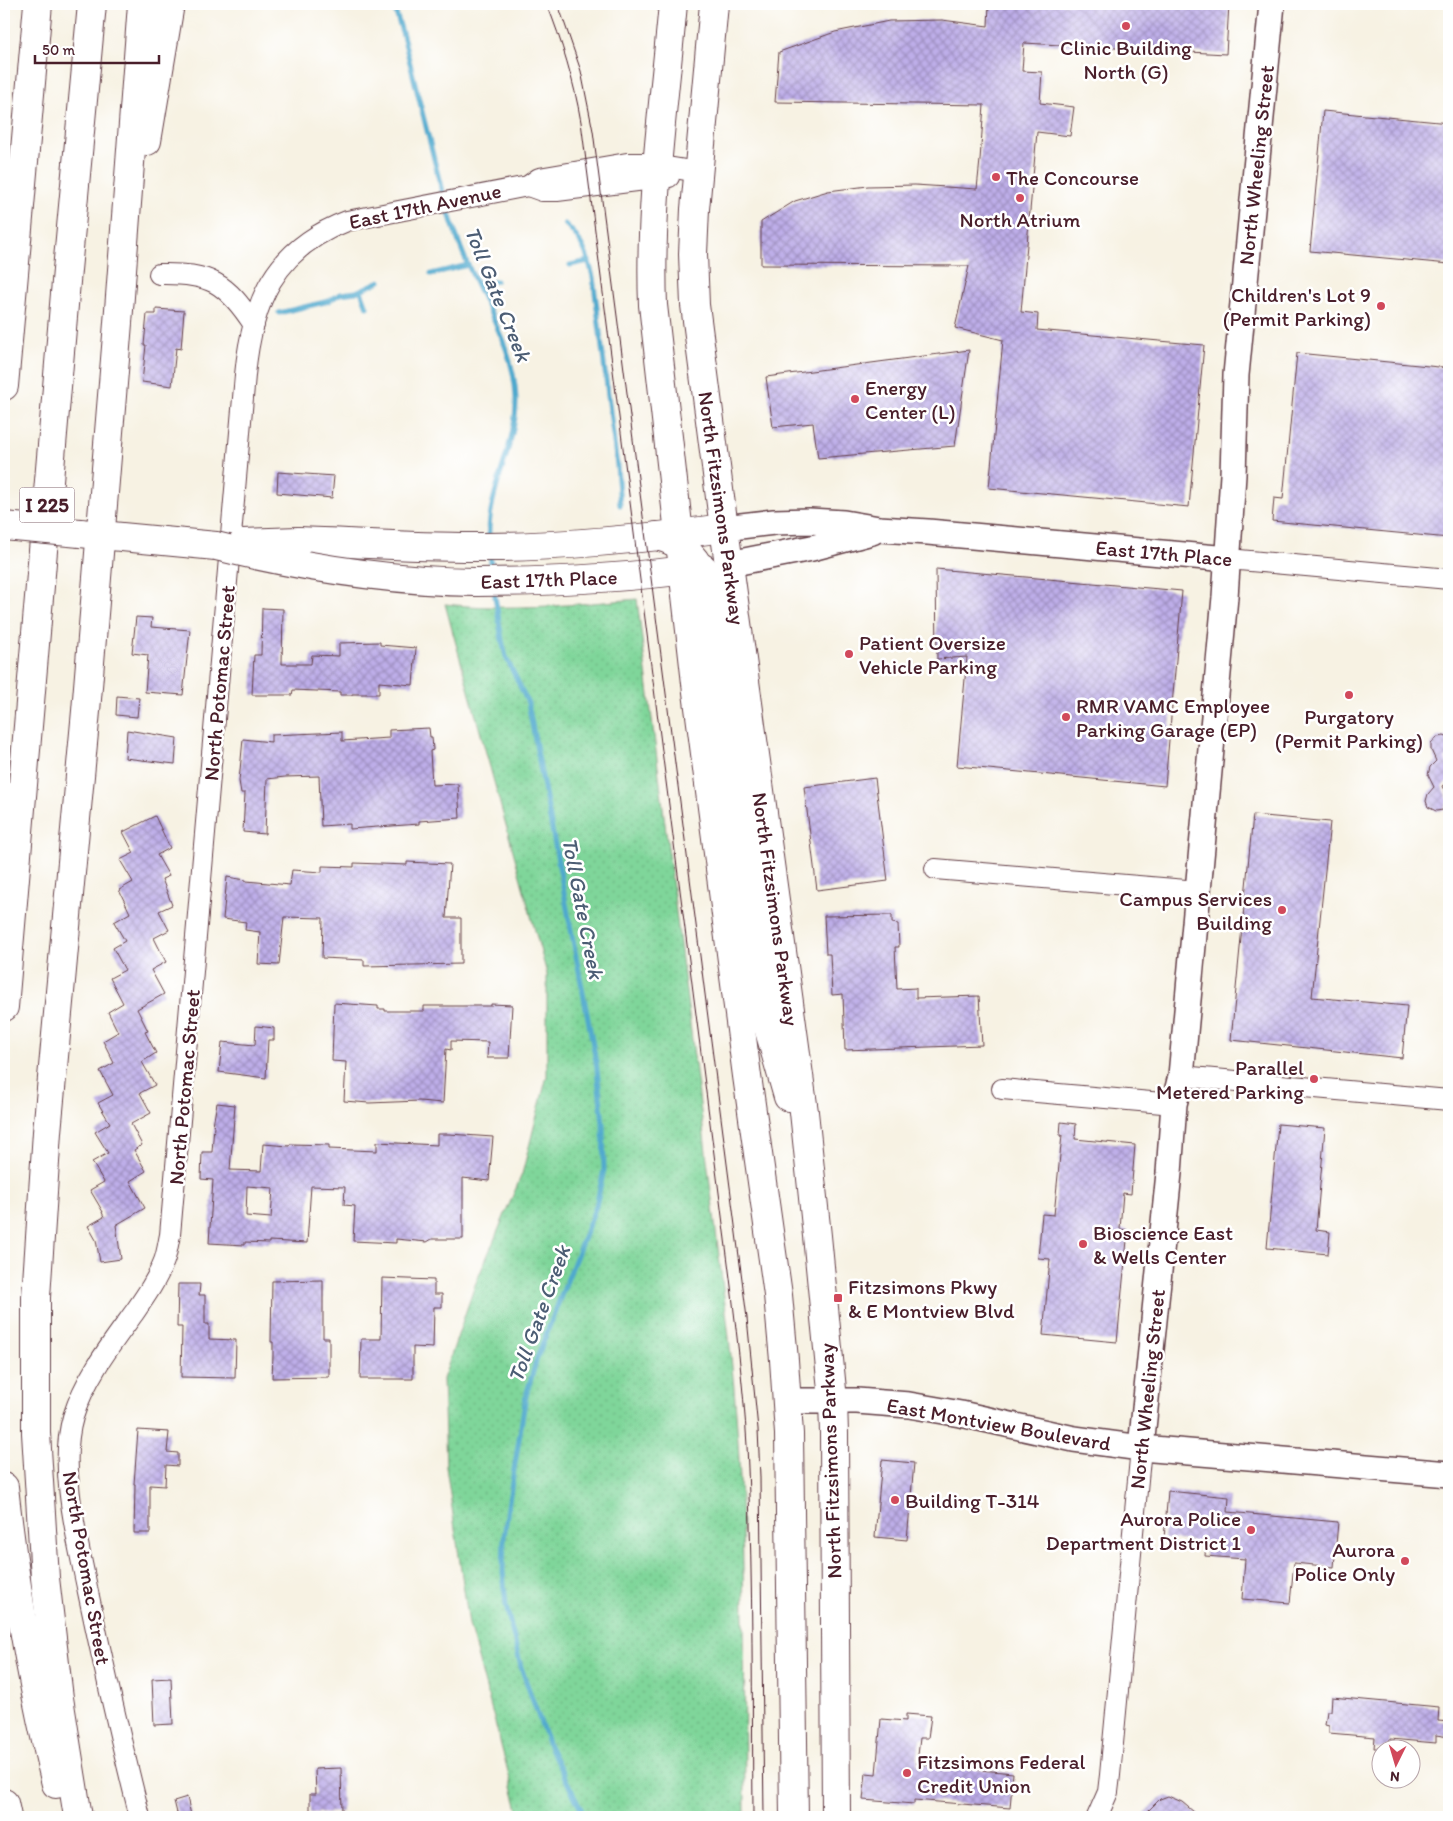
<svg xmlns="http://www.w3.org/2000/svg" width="1453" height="1821" viewBox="0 0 1453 1821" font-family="Itim,sans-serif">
<defs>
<pattern id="grass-dots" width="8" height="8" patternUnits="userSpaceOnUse" patternTransform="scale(1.25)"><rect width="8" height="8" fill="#7fd69a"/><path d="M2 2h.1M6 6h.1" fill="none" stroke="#6fb785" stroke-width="1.8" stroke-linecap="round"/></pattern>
<pattern id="building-cross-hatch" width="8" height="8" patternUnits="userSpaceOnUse" patternTransform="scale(1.25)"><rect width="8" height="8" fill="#beaee9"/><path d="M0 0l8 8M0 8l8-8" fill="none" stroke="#9c8dbd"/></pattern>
</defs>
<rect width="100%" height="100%" fill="#fff"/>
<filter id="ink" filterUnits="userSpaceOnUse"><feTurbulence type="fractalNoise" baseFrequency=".02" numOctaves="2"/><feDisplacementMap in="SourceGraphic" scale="10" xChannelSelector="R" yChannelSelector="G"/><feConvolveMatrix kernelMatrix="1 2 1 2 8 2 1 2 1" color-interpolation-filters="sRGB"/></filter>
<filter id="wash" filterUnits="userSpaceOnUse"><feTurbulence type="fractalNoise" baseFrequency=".0096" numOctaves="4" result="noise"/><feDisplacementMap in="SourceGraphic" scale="20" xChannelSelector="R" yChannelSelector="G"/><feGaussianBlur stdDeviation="1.12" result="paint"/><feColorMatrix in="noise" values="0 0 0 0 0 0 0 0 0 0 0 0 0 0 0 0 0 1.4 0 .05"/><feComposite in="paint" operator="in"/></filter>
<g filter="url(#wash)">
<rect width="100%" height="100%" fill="#f7f2e3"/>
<!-- grass -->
<path fill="url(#grass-dots)" stroke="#647a62" d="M637,599l90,721c20,165 17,331 18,497h-225l-51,-193 -23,-157 -3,-88 32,-94 47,-111 25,-98v-102l-102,-370c64,7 127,1 192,-5z"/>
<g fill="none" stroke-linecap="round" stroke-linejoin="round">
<!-- stream -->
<g stroke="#4fa9cd" stroke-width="5">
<polyline points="393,4 403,35 444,199"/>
<path d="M447,207c8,27 18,53 30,78 17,37 38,71 39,114 1,48 -29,91 -27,140"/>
<path d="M565,224c17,15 23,32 28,53l24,189 3,39"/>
<polyline points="570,265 589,261"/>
<polyline points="431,274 468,265"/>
<polyline points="477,285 496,281"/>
<polyline points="361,291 367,307"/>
<polyline points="279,313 329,301 340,294 356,292 380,281"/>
<polyline points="490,555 492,574"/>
<polyline points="494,590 502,640 506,657 528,703 596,1061 603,1123 604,1170 596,1206 537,1358 526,1396 508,1507 504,1538 503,1571 506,1606 521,1667 549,1746 585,1817"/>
</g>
</g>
<g id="blocks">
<!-- building -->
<g fill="url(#building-cross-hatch)" fill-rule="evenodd">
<polygon points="989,4 1229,4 1226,54 1024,43 1022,71 1042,72 1040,103 1074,107 1070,136 1037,132 1021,312 1038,314 1037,330 1204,345 1189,507 989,488 1003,340 955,328 969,266 761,265 761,222 795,201 828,191 868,186 915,185 977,189 980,160 984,105 775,102 779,52 835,32 889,21 942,20 988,26"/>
<polygon points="1323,111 1449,123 1449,264 1310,251"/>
<polygon points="156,309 184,311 181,349 176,348 172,386 142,382 146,345 144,345 147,314 156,314"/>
<polygon points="969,350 955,446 818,458 813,423 773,427 766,377"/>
<polygon points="1297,353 1449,368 1449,538 1272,521 1274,498 1283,499"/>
<polygon points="278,472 334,476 332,498 277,493"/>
<polygon points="936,569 1182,591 1165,786 957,766 967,657 937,659"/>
<polygon points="262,608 283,609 282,664 311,664 312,655 339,656 339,643 380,642 380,645 416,648 413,685 379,682 379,694 352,694 352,695 340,695 340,692 293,690 292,695 252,695 254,655 261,655"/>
<polygon points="136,617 152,618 151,627 190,630 183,695 145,692 148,655 132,653"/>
<polygon points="117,696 139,698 137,717 116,715"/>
<polygon points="429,728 430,737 432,737 433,750 430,751 432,785 458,784 460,818 419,821 419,824 350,829 350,824 321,826 319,776 285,777 267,779 265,834 243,832 245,793 241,793 239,781 243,739 271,742 271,735 342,732 342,741 389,738 389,730"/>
<polygon points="127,730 177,738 175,764 125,758"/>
<polygon points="1444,736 1449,738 1449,755 1445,759 1449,768 1449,780 1442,786 1448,800 1443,810 1436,811 1428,807 1426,801 1428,794 1434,787 1428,775 1430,767 1436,761 1431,750 1431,744 1437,737"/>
<polygon points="875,778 888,881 817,890 804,787"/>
<polygon points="1253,815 1330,822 1312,997 1407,1006 1402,1058 1231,1040"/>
<polygon points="155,816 170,848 157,855 169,876 162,879 172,905 159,911 169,930 154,938 166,962 151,970 164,994 137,1009 148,1031 145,1032 156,1053 142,1062 155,1085 140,1093 151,1113 131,1124 142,1145 134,1150 146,1171 130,1181 145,1208 116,1225 121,1259 100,1262 96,1240 88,1226 104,1217 102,1212 103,1212 90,1190 104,1182 92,1162 108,1153 95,1132 110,1123 98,1103 113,1095 100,1071 114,1063 103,1041 118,1032 108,1012 123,1003 110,978 125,970 113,948 125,941 114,922 130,913 119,890 133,882 120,860 134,853 123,832"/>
<polygon points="407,862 450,864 446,918 461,918 461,964 364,966 364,960 322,958 323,918 284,917 279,965 258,964 260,932 245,930 246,922 223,919 227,877 246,880 246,881 290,885 292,870 322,872 322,866 354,867 354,863 407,865"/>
<polygon points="892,915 892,923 898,924 899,947 895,947 897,989 916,988 916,998 979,996 982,1045 845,1050 843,994 832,995 830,954 826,954 824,916"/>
<polygon points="334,1003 378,1006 378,1009 385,1009 385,1011 424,1011 424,1006 491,1006 491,1004 512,1005 509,1058 487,1058 488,1042 451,1041 451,1050 446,1049 443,1103 419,1101 369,1103 344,1101 346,1062 332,1061"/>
<polygon points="256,1026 274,1028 274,1040 268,1040 266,1078 219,1072 222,1042 255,1045"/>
<path d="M217,1103l18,2 -5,65 31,1 2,-27 26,2 1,-2 39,1v4l48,2v-9l60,3v-11h12l44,3 -4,44 -26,-3v61h-31l-5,3 -31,-3v4l-43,-2 2,-35 -11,-1 1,-18 -34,-1 -4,57 -38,-2v2l-24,-1v3l-36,-2 4,-63 -12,-1 1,-27h10l2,-26 -1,-1zM247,1186l26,2 -2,30 -25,-2z"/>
<polygon points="1061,1122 1076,1124 1075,1139 1135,1145 1131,1194 1123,1193 1120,1229 1128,1230 1117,1342 1043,1335 1050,1259 1038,1258 1042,1214 1054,1215 1062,1135 1060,1135"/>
<polygon points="1278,1124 1325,1128 1316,1230 1330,1232 1328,1254 1267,1248"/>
<polygon points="382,1278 434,1280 434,1294 442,1294 442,1307 434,1307 433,1348 413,1347 413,1379 360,1379 361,1339 381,1339"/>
<polygon points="323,1280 323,1338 329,1338 329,1377 272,1378 273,1356 273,1342 271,1342 272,1281"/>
<polygon points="178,1284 200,1284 199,1295 205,1295 205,1324 209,1324 209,1339 236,1340 235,1378 181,1377 182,1327 177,1327"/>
<polygon points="138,1430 169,1432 167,1452 178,1453 178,1466 166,1465 165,1486 150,1485 150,1533 134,1533 135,1484 134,1484"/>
<polygon points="882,1460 914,1463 907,1540 875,1537"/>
<polygon points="1168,1491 1229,1497 1228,1512 1338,1522 1334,1567 1294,1563 1290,1603 1242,1599 1245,1559 1205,1556 1206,1542 1164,1539"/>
<polygon points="171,1678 173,1724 154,1725 152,1679"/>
<polygon points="1332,1697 1439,1707 1438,1721 1449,1722 1449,1737 1436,1735 1436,1743 1390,1739 1389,1748 1374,1748 1375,1737 1329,1733 1329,1726 1325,1725 1327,1711 1331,1711"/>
<polygon points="906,1714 931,1716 928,1738 920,1738 917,1764 1013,1773 1010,1808 914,1800 914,1804 863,1800 866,1773 876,1774 881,1719 906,1721"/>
<polygon points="341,1768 342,1812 310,1813 310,1794 316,1794 315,1769"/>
<polygon points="1168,1796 1182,1802 1200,1817 1142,1817 1160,1799"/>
<polygon points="187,1797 191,1815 178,1817 174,1801"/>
</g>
</g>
</g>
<g filter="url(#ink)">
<use href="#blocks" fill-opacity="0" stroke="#643f47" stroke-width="1"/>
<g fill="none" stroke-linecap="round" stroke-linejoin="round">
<!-- minor casing -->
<g stroke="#643f47" stroke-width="22">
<g id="minor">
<polyline points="528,186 542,191 557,191 669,177"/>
<path d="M159,274c51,-1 67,8 95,51"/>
<polyline points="1228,559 1449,579"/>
<polyline points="935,869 1198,891"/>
<polyline points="1181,1076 1449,1100"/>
<polyline points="1002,1089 1174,1104"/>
<path d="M140,1817c-19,-75 -36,-149 -52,-225 -10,-50 -30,-125 -15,-175 12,-39 37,-71 61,-104 11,-16 23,-33 30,-52 3,-8 4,-17 6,-26l75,-860c7,-73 29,-126 102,-154l181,-35 11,-8 88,-15h16l55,9"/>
<polyline points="1097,1817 1108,1792 1110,1775 1141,1448"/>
</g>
</g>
<!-- tertiary casing -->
<g stroke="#643f47" stroke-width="28">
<g id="tertiary">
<polyline points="724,528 774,522 809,521 844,523 879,529 928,532 1228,559"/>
<polyline points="729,564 812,548 872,532"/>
<polyline points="787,1401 857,1401 909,1405 961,1414 1074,1439 1141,1448 1449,1474"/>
<polyline points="1141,1448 1169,1173 1174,1104 1181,1076 1225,597 1233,475 1236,375 1272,4"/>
</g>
</g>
<!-- secondary casing -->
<g stroke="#643f47" stroke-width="30">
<g id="secondary">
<path d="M673,4c-9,99 -24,200 -20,301l44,387 50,384 31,219 6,65 5,74 5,383"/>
<polyline points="714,4 695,209 693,254 695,305 724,528 804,1112 817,1236 833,1400 834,1434 836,1817"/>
<polyline points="80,533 216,546"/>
<path d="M657,536c28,7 43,24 50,51l55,409 6,31 20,70"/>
<path d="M299,541c58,2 116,6 175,6 83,1 168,-8 250,-19"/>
<path d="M476,582c76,0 151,-4 227,-14"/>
</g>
</g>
<!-- motorway casing -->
<g stroke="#643f47" stroke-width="30">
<g id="motorway">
<polyline points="147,141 170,4"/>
<polyline points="4,386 38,4"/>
<polyline points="4,1007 67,270 92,4"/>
<path d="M4,1487c11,100 28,199 52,297"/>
<polyline points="4,1803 7,1817"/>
<polyline points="78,1817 59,1698 45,1578 36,1433 36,1297 47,1132 86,711 118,323 142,4"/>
</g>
</g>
<!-- minor -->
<use href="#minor" stroke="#fff" stroke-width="20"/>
<!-- tertiary -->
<use href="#tertiary" stroke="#fff" stroke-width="25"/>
<!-- secondary -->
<use href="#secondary" stroke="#fff" stroke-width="28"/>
<!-- motorway -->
<use href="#motorway" stroke="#fff" stroke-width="28"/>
<!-- tram -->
<g stroke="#4a1f2b" stroke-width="1">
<path d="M547,4c15,38 27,77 34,118l150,1164c7,61 15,121 17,182 5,116 4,233 5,349"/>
<polyline points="558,4 581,71 593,131 747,1318 758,1429 760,1477 764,1817"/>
</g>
<!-- secondary-bridge casing -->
<g stroke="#643f47" stroke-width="30" stroke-linecap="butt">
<g id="secondary-bridge">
<polyline points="4,526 80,533"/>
<polyline points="243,543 299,541"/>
<path d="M216,546c85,21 172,35 260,36"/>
</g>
</g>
<!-- secondary-bridge -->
<use href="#secondary-bridge" stroke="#fff" stroke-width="28"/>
</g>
</g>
<!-- markers -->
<g fill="#d1495b" stroke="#fff" stroke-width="2">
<circle cx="1126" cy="26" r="5"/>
<circle cx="996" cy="177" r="5"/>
<circle cx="1020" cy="198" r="5"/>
<circle cx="1381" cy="306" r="5"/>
<circle cx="855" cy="399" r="5"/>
<circle cx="849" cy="654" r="5"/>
<circle cx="1349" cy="695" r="5"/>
<circle cx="1066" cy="717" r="5"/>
<circle cx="1282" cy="910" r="5"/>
<circle cx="1314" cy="1079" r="5"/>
<circle cx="1083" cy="1244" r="5"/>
<rect x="833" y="1293" width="10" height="10" rx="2.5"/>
<circle cx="895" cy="1500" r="5"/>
<circle cx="1251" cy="1530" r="5"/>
<circle cx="1405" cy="1561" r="5"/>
<circle cx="907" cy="1773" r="5"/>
</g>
<g text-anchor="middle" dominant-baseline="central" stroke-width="5" stroke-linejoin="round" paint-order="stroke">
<!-- shield labels -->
<rect fill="#fff" stroke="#80626b" stroke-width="1" x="19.5" y="487.5" width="55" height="35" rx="4"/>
<g font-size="20" font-weight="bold" fill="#4a1f2b">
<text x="47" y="505">I 225</text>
</g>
<!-- poi labels -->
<g font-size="21" fill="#4a1f2b" stroke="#fff" text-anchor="start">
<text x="1126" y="47" text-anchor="middle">Clinic Building<tspan x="1126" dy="24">North (G)</tspan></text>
<text x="1006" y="177">The Concourse</text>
<text x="1020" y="219" text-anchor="middle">North Atrium</text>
<text x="1371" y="294" text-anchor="end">Children's Lot 9<tspan x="1371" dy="24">(Permit Parking)</tspan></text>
<text x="865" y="387">Energy<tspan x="865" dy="24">Center (L)</tspan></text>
<text x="859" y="642">Patient Oversize<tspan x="859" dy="24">Vehicle Parking</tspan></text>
<text x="1076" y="705">RMR VAMC Employee<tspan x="1076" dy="24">Parking Garage (EP)</tspan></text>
<text x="1349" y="716" text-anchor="middle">Purgatory<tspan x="1349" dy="24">(Permit Parking)</tspan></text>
<text x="1272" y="898" text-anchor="end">Campus Services<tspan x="1272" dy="24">Building</tspan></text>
<text x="1304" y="1067" text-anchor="end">Parallel<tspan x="1304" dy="24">Metered Parking</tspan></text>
<text x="1093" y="1232">Bioscience East<tspan x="1093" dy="24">&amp; Wells Center</tspan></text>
<text x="848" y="1286">Fitzsimons Pkwy<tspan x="848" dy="24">&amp; E Montview Blvd</tspan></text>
<text x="905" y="1500">Building T-314</text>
<text x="1241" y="1518" text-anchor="end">Aurora Police<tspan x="1241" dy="24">Department District 1</tspan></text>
<text x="1395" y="1549" text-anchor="end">Aurora<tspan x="1395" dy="24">Police Only</tspan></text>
<text x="917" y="1761">Fitzsimons Federal<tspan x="917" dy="24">Credit Union</tspan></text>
</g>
<!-- street labels -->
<g font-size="21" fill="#4a1f2b" stroke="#fff">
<text transform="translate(1256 165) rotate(-84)">North Wheeling Street</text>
<text transform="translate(425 206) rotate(-12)">East 17th Avenue</text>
<text transform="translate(722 508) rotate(82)">North Fitzsimons Parkway</text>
<text transform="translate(1164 553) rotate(5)">East 17th Place</text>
<text transform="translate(549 579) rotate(-2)">East 17th Place</text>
<text transform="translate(219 683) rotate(-85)">North Potomac Street</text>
<text transform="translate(776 909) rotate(82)">North Fitzsimons Parkway</text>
<text transform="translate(184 1087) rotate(-85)">North Potomac Street</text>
<text transform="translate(1147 1389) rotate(-84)">North Wheeling Street</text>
<text transform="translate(999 1424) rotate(10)">East Montview Boulevard</text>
<text transform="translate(830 1461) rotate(-92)">North Fitzsimons Parkway</text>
<text transform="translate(87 1568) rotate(80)">North Potomac Street</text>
</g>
<!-- water labels -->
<g font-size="22" font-style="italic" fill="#4c5d74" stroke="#fff">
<text transform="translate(498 294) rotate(68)">Toll Gate Creek</text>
<text transform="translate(583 908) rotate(79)">Toll Gate Creek</text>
<text transform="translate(539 1314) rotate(-70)">Toll Gate Creek</text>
</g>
</g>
<!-- margin -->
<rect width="1453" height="1821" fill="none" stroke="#fff" stroke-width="20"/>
<!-- north arrow -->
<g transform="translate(1396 1764) rotate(185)"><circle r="24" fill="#ffffff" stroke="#b7a5aa"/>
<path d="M0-4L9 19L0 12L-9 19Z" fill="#d1495b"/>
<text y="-8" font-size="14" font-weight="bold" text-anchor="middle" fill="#4a1f2b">N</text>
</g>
<!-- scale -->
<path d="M35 55v8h124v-8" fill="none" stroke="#4a1f2b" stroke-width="2.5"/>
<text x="42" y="55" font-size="15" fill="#4a1f2b" stroke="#ffffff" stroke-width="4" paint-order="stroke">50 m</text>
</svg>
